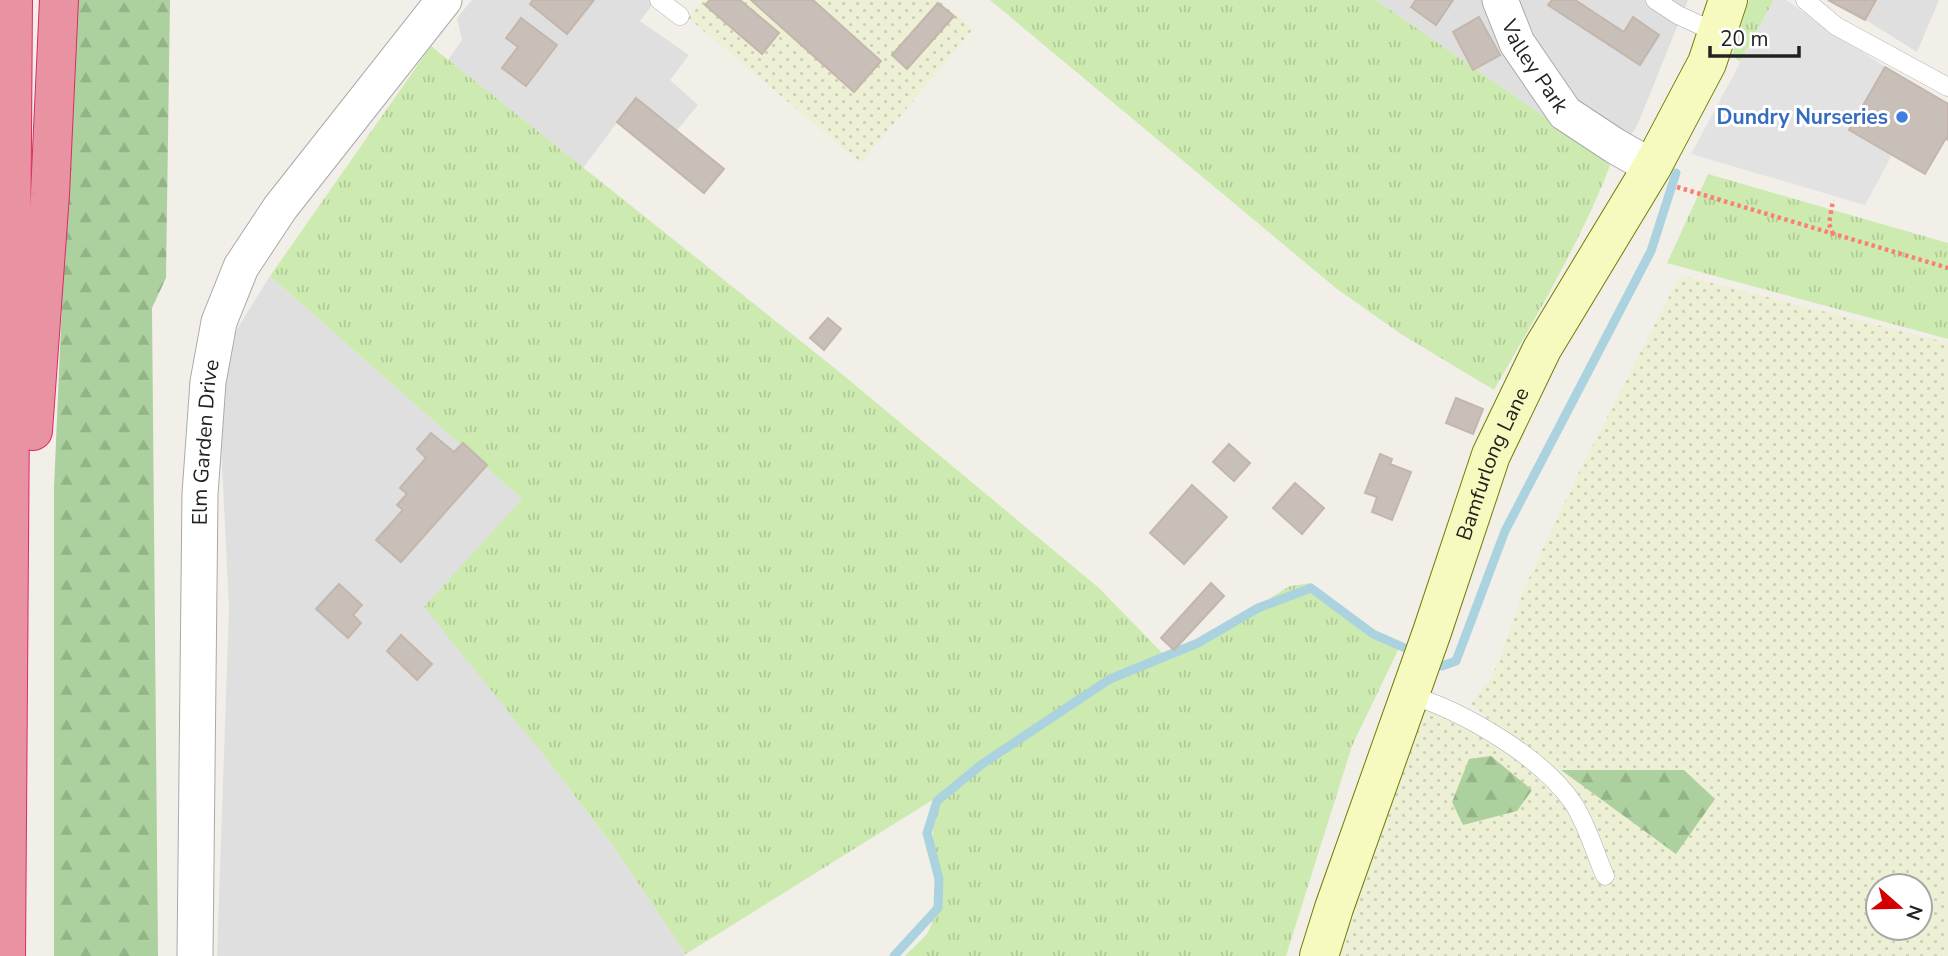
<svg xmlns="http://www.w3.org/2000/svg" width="1948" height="956" viewBox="0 0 1948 956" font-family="'Nunito Sans',sans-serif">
<defs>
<pattern id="farmland-dots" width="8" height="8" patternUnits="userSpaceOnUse" patternTransform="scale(1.75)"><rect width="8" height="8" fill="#eef0d5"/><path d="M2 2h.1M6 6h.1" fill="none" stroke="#ccceb7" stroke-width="1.8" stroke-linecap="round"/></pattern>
<pattern id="grass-tufts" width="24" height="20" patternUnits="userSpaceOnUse" patternTransform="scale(1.75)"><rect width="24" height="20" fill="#cdebb0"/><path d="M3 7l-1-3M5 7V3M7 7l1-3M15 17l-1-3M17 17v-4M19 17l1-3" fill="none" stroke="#b0c997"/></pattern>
<pattern id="forest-firs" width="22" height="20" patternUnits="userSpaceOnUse" patternTransform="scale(1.75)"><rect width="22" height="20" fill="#add19e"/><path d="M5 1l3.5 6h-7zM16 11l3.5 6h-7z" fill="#95b388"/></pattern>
</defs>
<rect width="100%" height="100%" fill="#f2efe9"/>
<!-- residential -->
<g fill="#e0dfdf">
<polygon points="472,0 656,0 640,21 689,55 670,80 698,105 673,135 631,104 583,168 448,60 462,40 457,18"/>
<polygon points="1376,0 1688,0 1637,126 1611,163"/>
<polygon points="1834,0 1939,0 1917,52"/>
<polygon points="270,276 522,499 545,757 613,846 686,954 684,956 217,956 229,609 219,402 232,337"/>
</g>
<!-- farmland -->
<g fill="url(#farmland-dots)" fill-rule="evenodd">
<polygon points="704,0 938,0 973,29 861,163 688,18"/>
<path d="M1680,275l268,68v613h-629l91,-261 79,23 -19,-14 21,-26 8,-17 24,-70 55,-117zM1878,886h42v42h-42z"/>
</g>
<!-- grass -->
<g fill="url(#grass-tufts)">
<path d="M990,0h386l235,163c-30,79 -75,153 -117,227l-93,-56 -64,-45z"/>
<polygon points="1749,0 1774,0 1740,62 1732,55"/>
<polygon points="431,46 837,370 1099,588 1169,660 1290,586 1311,583 1373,634 1400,646 1352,746 1286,956 905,956 927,934 942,901 932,863 934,799 686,954 613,846 545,757 424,607 522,499 270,276"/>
<polygon points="1708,174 1948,243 1948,339 1667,263"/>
</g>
<!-- forest -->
<g fill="url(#forest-firs)">
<polygon points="75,0 170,0 166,278 152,308 158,956 54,956 54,488"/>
<polygon points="1491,756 1532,790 1517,811 1463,825 1452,802 1469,759"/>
<polygon points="1561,770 1684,770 1715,799 1676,854"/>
</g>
<!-- parking -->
<polygon fill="#e2e2e2" points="1774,0 1786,0 1885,67 1849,130 1892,155 1865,205 1691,154"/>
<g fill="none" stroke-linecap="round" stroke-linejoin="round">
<!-- stream -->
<g stroke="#aad3df" stroke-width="9">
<polyline points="1433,661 1442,666 1456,661 1505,531 1651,251 1676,173"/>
<polyline points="894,956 938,908 939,879 927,833 937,801 982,764 1110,679 1198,643 1258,608 1311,588 1373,634 1414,652"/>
</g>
</g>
<!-- building -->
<g fill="#c7bfb8" stroke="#c4b6ab" stroke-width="2">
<polygon points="533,0 594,0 567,34 530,4"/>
<polygon points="710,0 740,0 779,33 762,54 705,5"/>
<polygon points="751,0 813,0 881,61 854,92"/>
<polygon points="1416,0 1453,0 1436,25 1411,7"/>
<polygon points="1552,0 1575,0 1624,32 1633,17 1659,35 1640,65 1548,5"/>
<polygon points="1828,0 1876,0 1865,20"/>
<polygon points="938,3 954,16 907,69 892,55"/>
<polygon points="1479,17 1500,55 1473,70 1453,32"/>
<polygon points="521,18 557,45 526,86 502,68 518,47 506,38"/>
<polygon points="1885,67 1948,104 1948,140 1946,138 1925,174 1849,130"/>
<polygon points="636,98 724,169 704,193 617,122"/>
<polygon points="828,318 841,329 824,350 810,338"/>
<polygon points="1456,398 1483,409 1473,434 1446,423"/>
<polygon points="431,433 454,452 463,443 487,465 401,562 376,540 403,510 397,505 407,494 400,488 426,458 417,449"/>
<polygon points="1229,444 1250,463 1234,481 1213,462"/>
<polygon points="1380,454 1392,459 1390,464 1411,472 1392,520 1372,512 1377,497 1365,493"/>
<polygon points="1295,483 1324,508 1302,534 1273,508"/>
<polygon points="1192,485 1227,517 1184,564 1150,533"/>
<polygon points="1211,583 1224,596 1174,650 1161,638"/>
<polygon points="339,584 362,605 353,615 361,623 348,638 316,609"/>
<polygon points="401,635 432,664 417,680 387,651"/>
</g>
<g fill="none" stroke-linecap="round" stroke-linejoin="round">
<!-- lane casing -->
<g stroke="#a9a9a9" stroke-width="19">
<g id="lane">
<polyline points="659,0 680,16"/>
<polyline points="1655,0 1678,15 1717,33"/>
<polyline points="1805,0 1836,26 1948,87"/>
<path d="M1410,695c53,16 132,62 163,108 14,21 22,50 32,73"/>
</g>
</g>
<!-- street casing -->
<g stroke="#a9a9a9" stroke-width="37">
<g id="street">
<path id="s1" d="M1500,0l17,43 48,70 50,33 37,21"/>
<path id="s2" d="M195,956l5,-462 8,-112 11,-60 22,-55 39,-59 164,-208"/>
</g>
</g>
<!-- secondary casing -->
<g stroke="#707d05" stroke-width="40">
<g id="secondary">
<path id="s3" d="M1319,956l15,-48 98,-276 59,-177 51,-106 110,-182 55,-104 21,-63"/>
</g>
</g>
<!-- highway casing -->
<g stroke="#dc2a67" stroke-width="40">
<g id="highway">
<polyline points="33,431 50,194 59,0"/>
<polyline points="6,956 13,0"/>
</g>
</g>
<!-- path -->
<g stroke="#fa8072" stroke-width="4.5" stroke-dasharray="3.5 3.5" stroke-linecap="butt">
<polyline points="1677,187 1948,268"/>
<polyline points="1833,234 1829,224 1833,200"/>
</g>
<!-- lane -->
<use href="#lane" stroke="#fff" stroke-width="18"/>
<!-- street -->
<use href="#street" stroke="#fff" stroke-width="35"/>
<!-- secondary -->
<use href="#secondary" stroke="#f7fabf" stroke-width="38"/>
<!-- highway -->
<use href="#highway" stroke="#e892a2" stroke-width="38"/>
</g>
<!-- markers -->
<circle fill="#3f7fe0" stroke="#fff" stroke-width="2.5" cx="1902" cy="117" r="7"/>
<g text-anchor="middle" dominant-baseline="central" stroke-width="6" stroke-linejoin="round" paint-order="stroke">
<!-- street labels -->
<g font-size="21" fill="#222" stroke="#fff">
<text stroke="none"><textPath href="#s1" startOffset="75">Valley Park</textPath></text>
<text stroke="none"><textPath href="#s2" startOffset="514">Elm Garden Drive</textPath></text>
<text stroke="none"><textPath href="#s3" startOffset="522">Bamfurlong Lane</textPath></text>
</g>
<!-- shop labels -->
<g font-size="21" font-weight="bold" fill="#366cbe" stroke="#fff" text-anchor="end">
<text x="1888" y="117">Dundry Nurseries</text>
</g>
</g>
<!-- north arrow -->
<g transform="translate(1899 907) rotate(110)"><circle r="33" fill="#ffffff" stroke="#a7a7a7" stroke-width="2"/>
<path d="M0-5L12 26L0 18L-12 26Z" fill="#d40000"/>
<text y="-10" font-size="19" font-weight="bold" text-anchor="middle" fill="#222222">N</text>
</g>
<!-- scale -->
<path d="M1710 46v10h89v-10" fill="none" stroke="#222222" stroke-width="3.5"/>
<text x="1720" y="46" font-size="21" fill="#222222" stroke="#ffffff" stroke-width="5" paint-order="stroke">20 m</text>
</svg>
